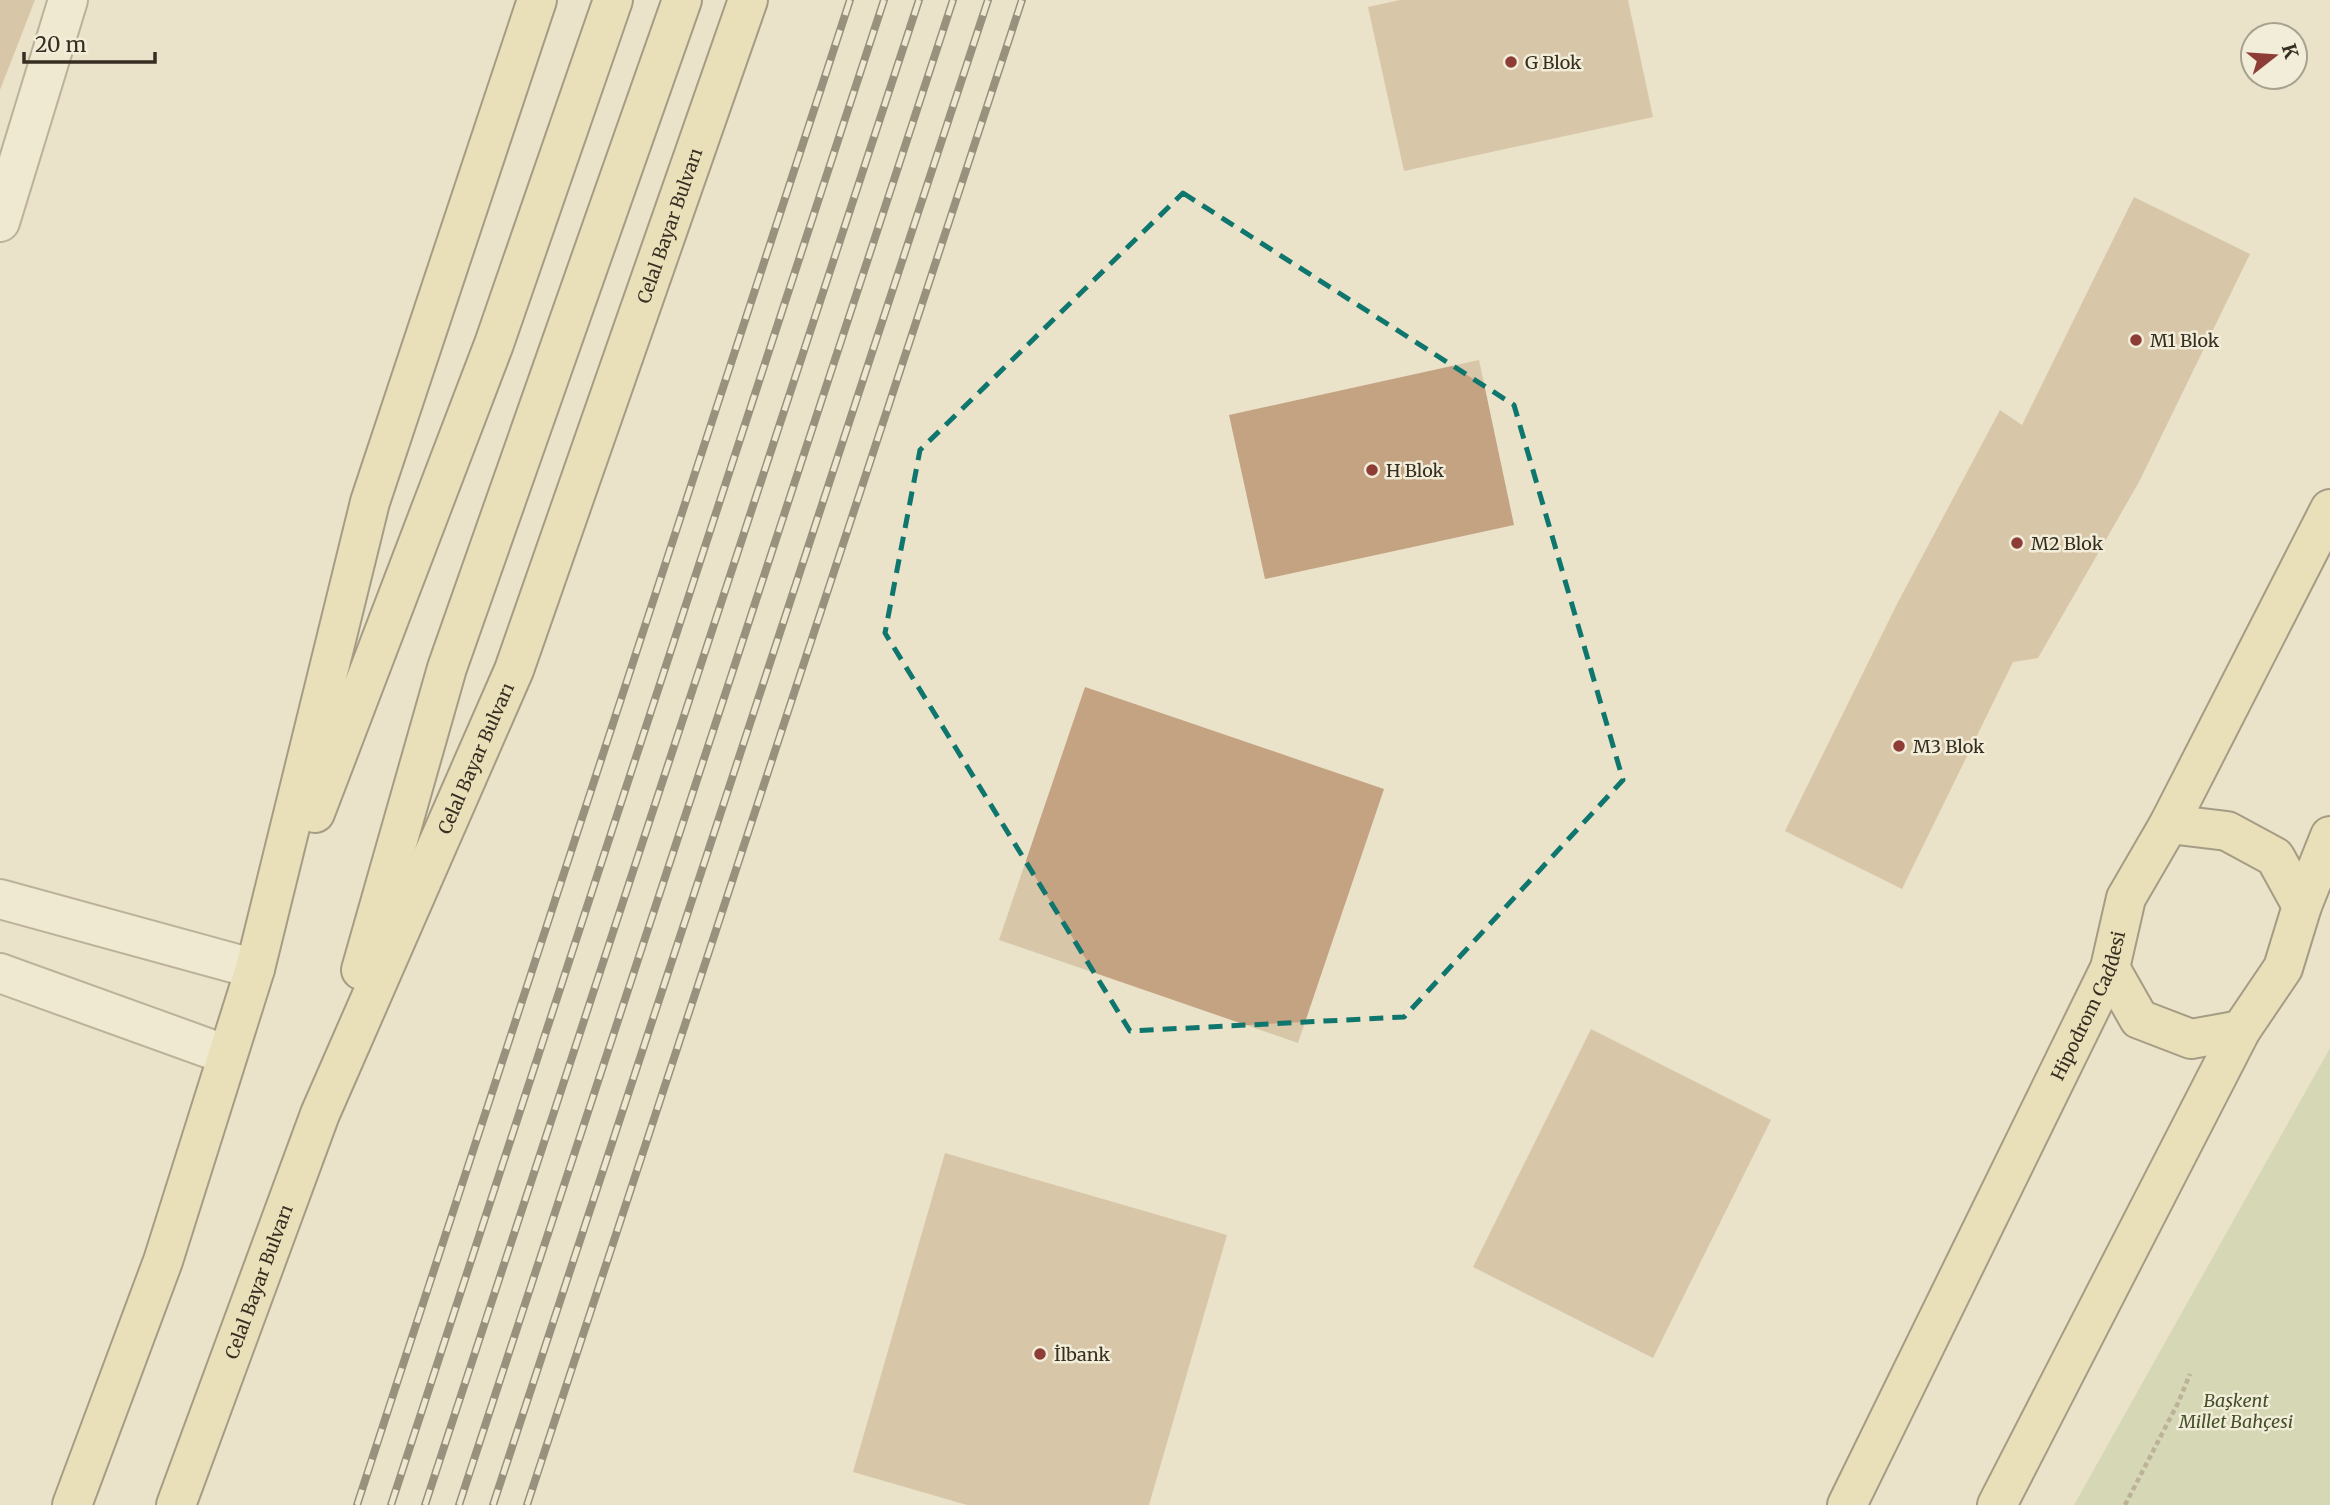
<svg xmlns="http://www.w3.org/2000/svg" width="2330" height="1505" viewBox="0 0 2330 1505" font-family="Merriweather,serif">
<rect width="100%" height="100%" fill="#eae3c9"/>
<!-- green -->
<polygon fill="#bfc79e" points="2330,1048 2330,1505 2074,1505"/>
<!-- building -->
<g fill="#c4a383">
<polygon points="0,0 35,0 0,90"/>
<polygon points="1400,0 1628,0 1653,117 1404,171 1368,7"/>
<polygon points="2134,197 2250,254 2139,482 2038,658 2013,662 1902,889 1785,831 1897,604 2000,410 2022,425"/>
<polygon points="1479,360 1514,525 1265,579 1229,415"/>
<polygon points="1085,687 1384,789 1298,1043 999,940"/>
<polygon points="1591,1029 1771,1120 1653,1358 1473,1267"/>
<polygon points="945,1153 1227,1235 1149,1505 967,1505 853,1472"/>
</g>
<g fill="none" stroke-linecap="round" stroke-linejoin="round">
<!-- minor casing -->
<g stroke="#857660" stroke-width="42">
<g id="minor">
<polyline points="0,222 68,0"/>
<polyline points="0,899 255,969"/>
<polyline points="0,973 227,1055"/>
</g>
</g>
<!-- major casing -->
<g stroke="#534533" stroke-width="42">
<g id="major">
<polyline points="315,813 494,344 613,0"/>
<polyline points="2169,824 2227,831 2275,857 2302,906"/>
<polyline points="2110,968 2139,1019 2191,1039 2241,1030"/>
<polyline points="361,970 447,668 682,0"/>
<polyline points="72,1505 163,1261 255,969 370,502 537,0"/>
<path id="s1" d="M176,1505l144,-391 194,-444 234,-670"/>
<path id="s2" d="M1847,1505l263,-537 16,-70 43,-74 161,-315"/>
<polyline points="1997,1505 2241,1030 2283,968 2302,906 2330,836"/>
</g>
</g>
<!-- path -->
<polyline stroke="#857660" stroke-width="4.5" stroke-dasharray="5 3.5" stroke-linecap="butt" points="2125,1505 2178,1403 2190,1374"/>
<!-- minor -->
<use href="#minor" stroke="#f6f0dc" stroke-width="38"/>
<!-- major -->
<use href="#major" stroke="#e9d9a6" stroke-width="38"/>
<!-- rail casing -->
<g stroke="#372e22" stroke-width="8">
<g id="rail">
<polyline points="357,1505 850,0"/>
<polyline points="391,1505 884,0"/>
<polyline points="425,1505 919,0"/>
<polyline points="459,1505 953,0"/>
<polyline points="493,1505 988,0"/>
<polyline points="527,1505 1022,0"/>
</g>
</g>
<!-- rail -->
<use href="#rail" stroke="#f2edd8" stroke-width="5" stroke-dasharray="16" stroke-linecap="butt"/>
</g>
<!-- marked area -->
<path d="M0 0H2330V1505H0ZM1183,193l331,212 109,375 -219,237 -274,14 -245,-398 35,-183z" fill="#eae3c9" fill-opacity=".55" fill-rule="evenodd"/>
<path fill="none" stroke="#0f766e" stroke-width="5" stroke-dasharray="14 9" stroke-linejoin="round" d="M1183,193l331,212 109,375 -219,237 -274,14 -245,-398 35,-183z"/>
<!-- markers -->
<g fill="#8e3c36" stroke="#f2edd8" stroke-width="2.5">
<circle cx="1511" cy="62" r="7"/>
<circle cx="2136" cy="340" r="7"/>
<circle cx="1372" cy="470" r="7"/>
<circle cx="2017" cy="543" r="7"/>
<circle cx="1899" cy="746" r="7"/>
<circle cx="1040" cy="1354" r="7"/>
</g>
<g text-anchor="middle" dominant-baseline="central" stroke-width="5" stroke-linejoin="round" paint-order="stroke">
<!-- poi labels -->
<g font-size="18" fill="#372e22" stroke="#f2edd8" text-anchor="start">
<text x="1525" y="62">G Blok</text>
<text x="2150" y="340">M1 Blok</text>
<text x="1386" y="470">H Blok</text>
<text x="2031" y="543">M2 Blok</text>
<text x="1913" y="746">M3 Blok</text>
<text x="1054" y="1354">İlbank</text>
</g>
<!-- street labels -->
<g font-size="18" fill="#372e22" stroke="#f2edd8">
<text stroke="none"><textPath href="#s1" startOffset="1372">Celal Bayar Bulvarı</textPath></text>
<text stroke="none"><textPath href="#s1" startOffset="805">Celal Bayar Bulvarı</textPath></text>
<text stroke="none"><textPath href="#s2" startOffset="555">Hipodrom Caddesi</textPath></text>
<text stroke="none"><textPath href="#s1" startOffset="238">Celal Bayar Bulvarı</textPath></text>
</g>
<!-- park labels -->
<g font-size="18" font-style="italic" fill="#44512a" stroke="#f2edd8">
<text x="2236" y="1400">Başkent<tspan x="2236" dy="21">Millet Bahçesi</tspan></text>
</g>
</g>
<!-- north arrow -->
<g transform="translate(2274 56) rotate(73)"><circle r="33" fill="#f2edd8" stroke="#a7a18f" stroke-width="2"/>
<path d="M0-5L12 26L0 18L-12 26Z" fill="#8e3c36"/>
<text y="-10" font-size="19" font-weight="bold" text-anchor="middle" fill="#372e22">K</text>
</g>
<!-- scale -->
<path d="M24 52v10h131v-10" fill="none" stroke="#372e22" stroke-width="3.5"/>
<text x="35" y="52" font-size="21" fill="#372e22" stroke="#f2edd8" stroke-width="5" paint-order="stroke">20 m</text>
</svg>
